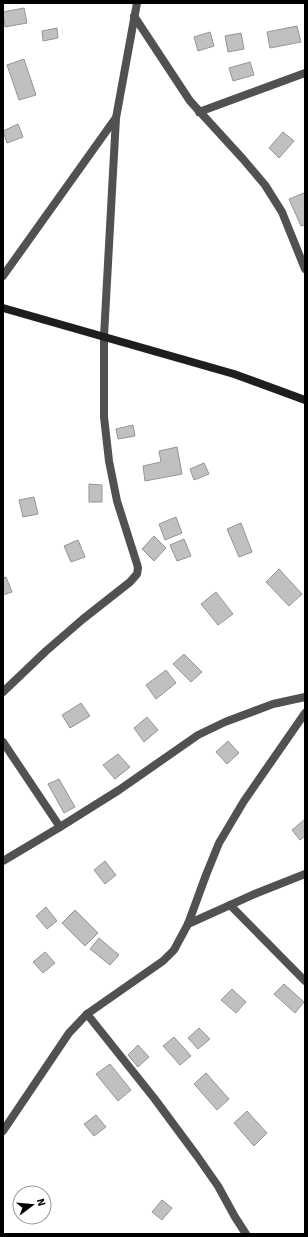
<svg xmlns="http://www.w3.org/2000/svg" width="308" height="1237" viewBox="0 0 308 1237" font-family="'Source Sans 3',sans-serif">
<rect width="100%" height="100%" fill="#fff"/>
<!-- building -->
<g fill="#c0c0c0" stroke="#959595">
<polygon points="24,8 27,23 5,27 3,12"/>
<polygon points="297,26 301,42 270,48 267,32"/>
<polygon points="57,28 58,38 43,41 42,31"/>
<polygon points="210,32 214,46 198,51 194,37"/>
<polygon points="241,33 244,49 228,52 225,36"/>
<polygon points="24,59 36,95 19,100 7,65"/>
<polygon points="250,62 254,75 233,81 229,68"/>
<polygon points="18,124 23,137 7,143 3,131"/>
<polygon points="283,132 294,141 279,158 269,148"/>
<polygon points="304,193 305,196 305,225 301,226 289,199"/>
<polygon points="133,425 135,436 118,439 116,429"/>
<polygon points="177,447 182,474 145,481 143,466 161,462 159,451"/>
<polygon points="204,463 209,474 194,480 190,469"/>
<polygon points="89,484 102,485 102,502 89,502"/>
<polygon points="34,497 38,514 23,517 19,500"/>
<polygon points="176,517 182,533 165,540 159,524"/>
<polygon points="241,523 252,552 239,557 227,529"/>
<polygon points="154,536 166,548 154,561 142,549"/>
<polygon points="184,539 191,556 177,561 170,545"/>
<polygon points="78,540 85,557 71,562 64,546"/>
<polygon points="279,569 302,594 289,606 266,582"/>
<polygon points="6,577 12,592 3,595 3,578"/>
<polygon points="216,592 233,614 218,625 201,604"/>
<polygon points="184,654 202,672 191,682 173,664"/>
<polygon points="166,670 176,683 156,699 146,685"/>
<polygon points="81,703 90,716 70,728 62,715"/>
<polygon points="147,717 158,730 144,742 134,728"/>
<polygon points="228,741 239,753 227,764 216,752"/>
<polygon points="118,754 130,767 115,779 103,765"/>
<polygon points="59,779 75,807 64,813 48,784"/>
<polygon points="304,820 305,822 305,836 300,840 292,830"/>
<polygon points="105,861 116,875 105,884 94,870"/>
<polygon points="46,907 57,921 47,929 36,916"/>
<polygon points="75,910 98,933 85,946 62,923"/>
<polygon points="99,938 119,955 110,965 90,949"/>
<polygon points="45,952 55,963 43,973 33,962"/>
<polygon points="284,984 304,1002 295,1013 274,994"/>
<polygon points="232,989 246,1002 236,1013 221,1000"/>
<polygon points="199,1028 210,1039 198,1049 188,1038"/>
<polygon points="174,1037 191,1056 180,1065 163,1046"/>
<polygon points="138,1045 149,1057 138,1067 128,1055"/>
<polygon points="110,1064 131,1090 118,1101 96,1074"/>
<polygon points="206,1073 229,1099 217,1110 194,1084"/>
<polygon points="247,1111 267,1133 254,1146 234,1123"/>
<polygon points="96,1115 106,1127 94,1136 84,1124"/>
<polygon points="162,1200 172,1208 162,1220 152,1212"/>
</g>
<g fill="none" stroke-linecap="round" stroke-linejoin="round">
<!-- street -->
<g stroke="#515151" stroke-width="8">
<polyline points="134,16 190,101 243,159 265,185 282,212 305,269"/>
<polyline points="199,112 305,73"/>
<polyline points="3,276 115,119"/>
<polyline points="3,692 46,651 83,619 130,582 137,574 138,568 137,564 117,501 109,461 104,417 104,336 116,118 137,3"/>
<polyline points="3,742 60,827"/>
<polyline points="3,861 60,827 119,790 198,735 225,722 273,704 305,697"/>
<polyline points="230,905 305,981"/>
<polyline points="188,924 257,893 305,874"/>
<polyline points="87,1014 154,1098 197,1156 218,1186 235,1217 246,1234"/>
<polyline points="3,1131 69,1033 87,1014 163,961 174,950 188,924 206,875 219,843 244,801 305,713"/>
</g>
<!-- secondary -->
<polyline stroke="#1e1e1e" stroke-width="8" points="3,308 234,374 305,400"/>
</g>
<!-- border -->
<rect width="308" height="1237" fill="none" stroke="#000000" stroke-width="8"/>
<!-- north arrow -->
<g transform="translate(32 1205) rotate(74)"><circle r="19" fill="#ffffff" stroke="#999999"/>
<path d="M0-3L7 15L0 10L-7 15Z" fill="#000000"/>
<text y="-6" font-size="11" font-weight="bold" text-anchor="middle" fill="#000000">N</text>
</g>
</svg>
